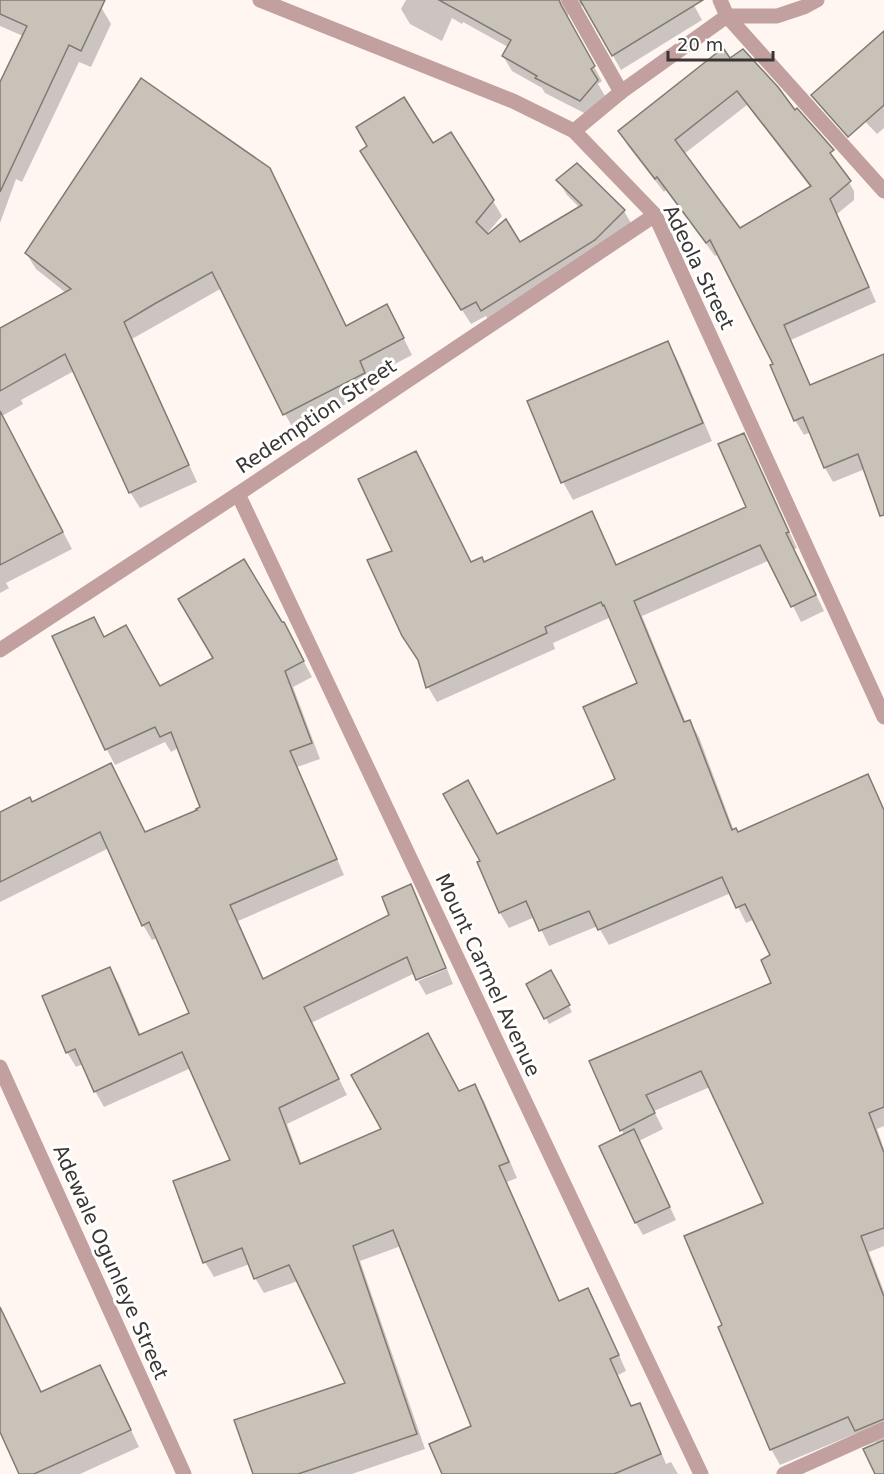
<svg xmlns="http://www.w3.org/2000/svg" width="884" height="1474" viewBox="0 0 884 1474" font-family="'DejaVu Sans',sans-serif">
<rect width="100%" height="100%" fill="#fff6f1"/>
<!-- shadow -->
<g fill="#0003" fill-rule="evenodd">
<polygon points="0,0 85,0 101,7 111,24 91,67 79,62 22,182 16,179 0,223 0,86 23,36 0,26"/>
<polygon points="406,0 691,0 702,20 621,70 587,10 583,6 573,5 568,11 568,20 602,81 598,84 605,96 588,115 545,93 542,88 512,71 503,56 508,47 463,22 462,24 452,18 442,41 410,24 401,9"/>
<polygon points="884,33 884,128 877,134 858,114"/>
<path d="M723,51l122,124 9,16v9l-17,14 39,88 -85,38 20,46 73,-30v137l-19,-24 -32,13 -8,-14 -14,-36 -7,3 -9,-15 -20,-55 -56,-111 -4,2 -49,-66 -2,2 -36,-46 -8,-14zM747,105l64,83 -71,42 -56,-76z"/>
<polygon points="433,146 493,201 502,216 484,237 520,244 580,208 567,195 558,180 624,211 632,225 491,324 486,316 471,324 370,166"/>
<polygon points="269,169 279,186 347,327 396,323 412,355 368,378 374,390 294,430 285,414 222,288 132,339 197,482 140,508 130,492 74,371 21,400 23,404 2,416 72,549 6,583 9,588 0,593 0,334 66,293 36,269 26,253"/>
<polygon points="668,343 678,361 712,441 573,500 563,482"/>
<polygon points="743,434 752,450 797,548 794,549 824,611 801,622 770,560 642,616 686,723 690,722 699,737 734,831 738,834 867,776 884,809 884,1126 877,1129 884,1149 884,1246 869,1252 884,1292 884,1474 876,1474 877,1444 876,1442 865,1446 857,1433 780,1465 771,1449 724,1326 765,1204 710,1087 654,1111 663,1129 639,1141 676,1220 643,1235 636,1223 601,1146 624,1135 591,1062 773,983 772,956 755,919 746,923 731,893 609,945 598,926 549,946 535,917 509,928 500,913 479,863 617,780 638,684 611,617 553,643 555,649 437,702 428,687 395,552 416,453 425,468 471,564 484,564 591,513 600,529 617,566 748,508"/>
<polygon points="54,637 104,639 160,688 292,639 312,677 293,687 320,759 297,767 344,875 238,921 264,980 391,916 410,886 419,902 446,967 417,978 415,973 311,1023 347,1095 287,1124 302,1165 383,1129 475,1086 484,1101 517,1178 507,1182 560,1302 588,1290 597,1305 626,1371 618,1375 632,1408 639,1405 648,1420 666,1464 671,1462 678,1474 444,1474 473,1427 401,1246 360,1261 425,1449 352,1474 255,1474 347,1384 298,1281 264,1293 255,1278 250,1264 214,1277 205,1262 232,1160 191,1068 104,1107 95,1091 83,1064 76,1067 67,1052 110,968 119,984 141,1036 191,1014 158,938 152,940 143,925 109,848 0,902 0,814 32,803 145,834 202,808 178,748 171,752 165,742 115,765 107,750"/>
<polygon points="447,969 453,984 426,995 418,981"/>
<polygon points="551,972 572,1012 549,1024 528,984"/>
<polygon points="11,1334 42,1393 100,1367 109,1383 139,1447 80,1474 21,1474 0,1429 0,1339"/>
</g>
<!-- building -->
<g fill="#c8c2b8" stroke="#807b72" stroke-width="1.5" fill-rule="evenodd">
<polygon points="0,0 105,0 81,51 69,45 0,192 0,82 27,26 0,14"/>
<polygon points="439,0 559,0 561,5 595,66 591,69 598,80 580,101 535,78 537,76 502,56 511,40"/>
<polygon points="580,0 703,0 612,56"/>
<polygon points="884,31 884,105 848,137 811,95"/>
<path d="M723,48l7,10 13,-9 35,38 17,23 2,-2 37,42 -4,3 21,28 -21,18 39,88 -85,38 26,60 74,-31v161l-4,1 -22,-62 -34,14 -21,-51 -9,4 -24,-56 3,-1 -63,-124 -4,3 -49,-66 -2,2 -37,-48zM737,91l74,95 -71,42 -65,-88z"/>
<polygon points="141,78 270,168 346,326 387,304 404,338 360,361 365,373 283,415 212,272 156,303 124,322 189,465 129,493 65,354 0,391 0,328 71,289 25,253"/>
<polygon points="404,97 433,143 451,132 494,200 476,222 488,234 506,219 520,242 582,205 556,180 577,163 625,210 595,240 481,311 476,302 461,310 360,151 367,146 356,127"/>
<polygon points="668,341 703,423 561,483 527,401"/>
<polygon points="0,411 63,532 0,565"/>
<polygon points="744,433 789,532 786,533 816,595 791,607 760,545 634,601 684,722 690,720 732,830 736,828 738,832 868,774 884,810 884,1107 869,1113 884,1153 884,1228 861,1236 884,1297 884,1419 855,1431 848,1417 770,1450 718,1327 722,1325 684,1236 763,1203 701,1071 646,1095 655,1113 620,1131 589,1061 771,983 761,960 770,955 745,904 736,908 722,877 598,930 589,911 539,931 526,901 499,913 477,862 480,861 443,794 468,780 497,834 615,779 583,707 637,683 604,605 603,606 601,602 545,627 547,633 426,688 418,660 402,636 367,560 392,551 358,479 416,451 471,562 482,557 484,562 592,511 616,565 746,507 718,444"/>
<polygon points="244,559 282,622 284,622 304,661 285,671 312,743 290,751 337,859 230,905 263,979 389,915 382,897 411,884 446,968 416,980 407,957 304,1007 339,1079 279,1108 300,1164 381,1129 351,1075 428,1033 459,1091 475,1084 509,1162 499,1166 559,1301 588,1288 619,1355 610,1359 631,1406 640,1403 661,1454 614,1474 442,1474 429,1444 471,1426 393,1230 353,1246 417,1434 298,1474 253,1474 234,1420 345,1383 289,1265 254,1279 242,1248 203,1263 173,1181 230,1160 182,1052 94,1092 75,1049 66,1053 42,996 110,967 139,1035 189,1013 149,922 142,926 100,832 0,882 0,812 30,797 32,802 111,763 145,832 197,810 196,809 200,807 171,732 160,737 155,727 105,750 52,636 94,617 104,637 126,625 160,686 213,658 178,599"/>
<polygon points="551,970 570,1005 544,1019 526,984"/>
<polygon points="634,1129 670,1207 635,1223 599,1146"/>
<polygon points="0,1307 41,1392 100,1365 131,1430 34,1474 19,1474 0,1432"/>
<polygon points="884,1440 884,1474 875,1474 863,1449"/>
</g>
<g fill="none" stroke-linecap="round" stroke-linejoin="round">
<!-- street -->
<g stroke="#c1a09f" stroke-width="15">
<polyline points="260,0 513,101 574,131 655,215 884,717"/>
<polyline points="569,0 621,92"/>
<polyline points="720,0 727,16 884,191"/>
<polyline points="574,131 621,92 727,16 777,16 804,7 817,0"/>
<polyline points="238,494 701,1474"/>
<polyline points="0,650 238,494 655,215"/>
<polyline points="0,1067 184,1474"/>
<polyline points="784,1474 884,1429"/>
</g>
</g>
<g text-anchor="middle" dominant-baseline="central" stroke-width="6" stroke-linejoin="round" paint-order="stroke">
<!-- street labels -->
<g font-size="20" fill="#3a3533" stroke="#fff">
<text transform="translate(699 267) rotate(64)">Adeola Street</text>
<text transform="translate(316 416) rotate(-34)">Redemption Street</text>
<text transform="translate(488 975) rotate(65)">Mount Carmel Avenue</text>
<text transform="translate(111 1262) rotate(66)">Adewale Ogunleye Street</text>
</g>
</g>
<!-- scale -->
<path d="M668 51v9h105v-9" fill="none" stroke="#3a3533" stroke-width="3"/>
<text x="677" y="51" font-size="18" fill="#3a3533" stroke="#ffffff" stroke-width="4.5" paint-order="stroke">20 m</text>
</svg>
